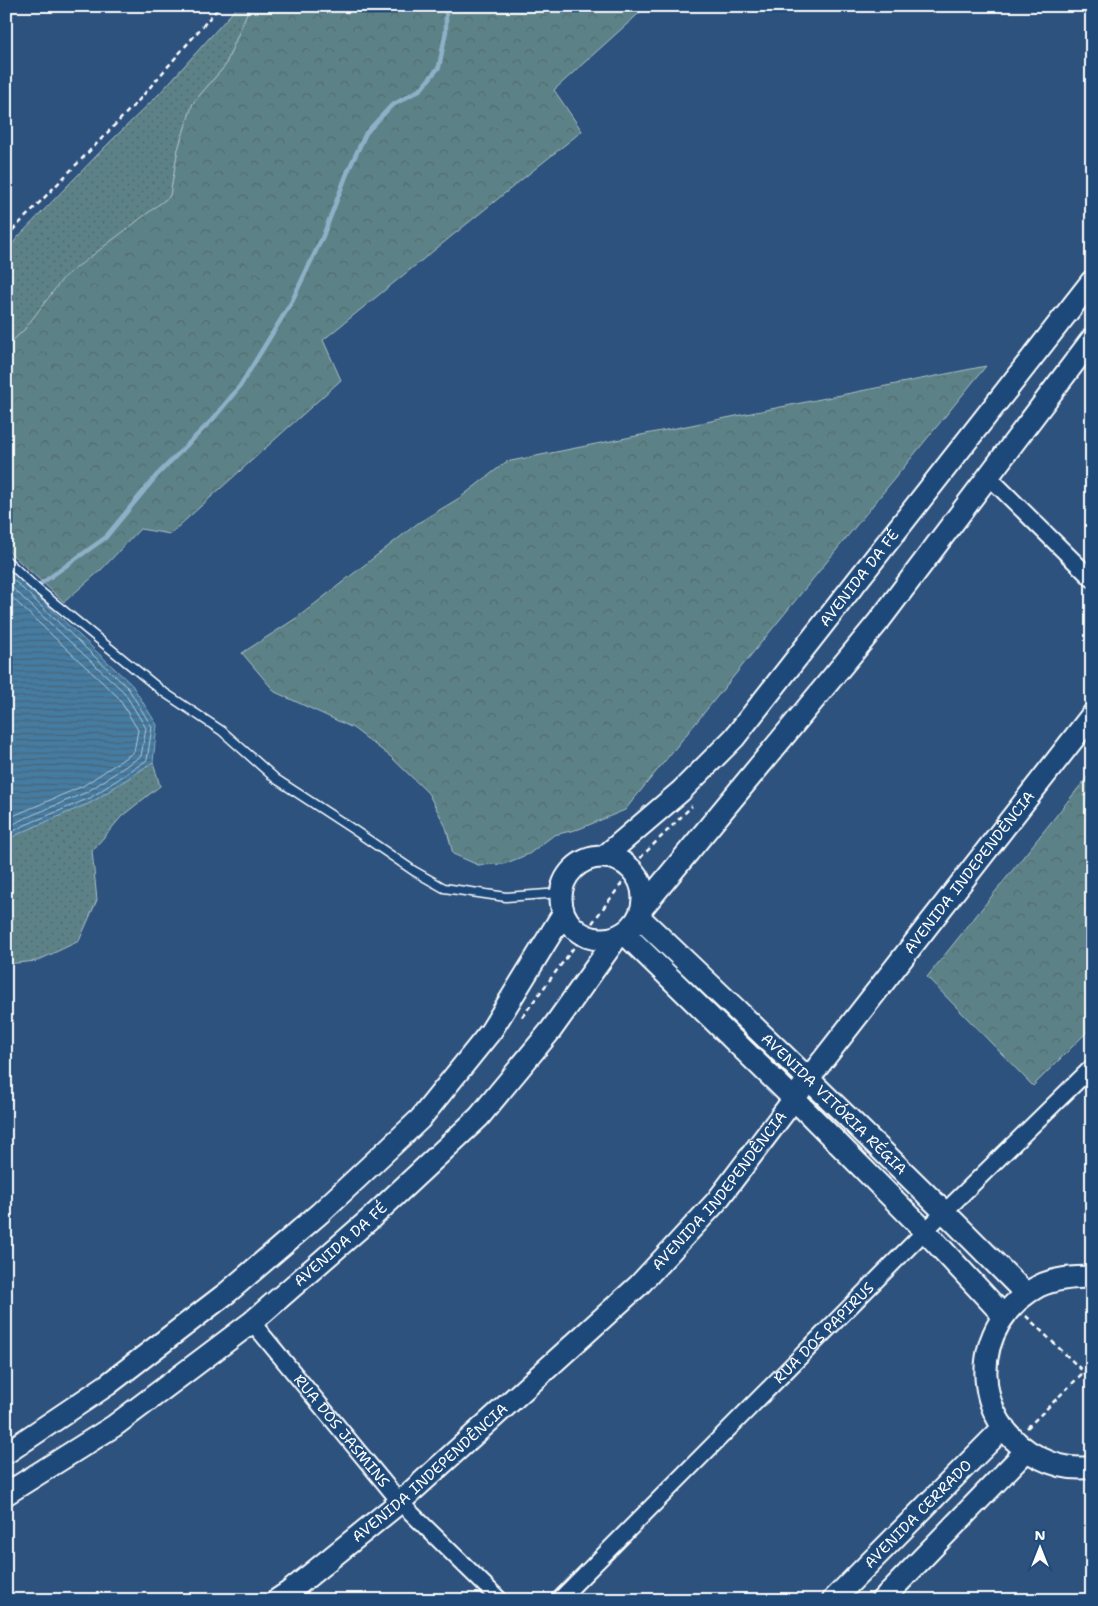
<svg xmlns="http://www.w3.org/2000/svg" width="1098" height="1606" viewBox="0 0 1098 1606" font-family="'Shantell Sans',sans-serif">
<defs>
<pattern id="grass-dots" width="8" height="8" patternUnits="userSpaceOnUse" patternTransform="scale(1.25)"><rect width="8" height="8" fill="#5c8288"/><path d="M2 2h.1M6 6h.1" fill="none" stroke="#556a6d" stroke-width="1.8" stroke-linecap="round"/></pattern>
<pattern id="forest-crowns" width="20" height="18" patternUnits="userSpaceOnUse" patternTransform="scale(1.25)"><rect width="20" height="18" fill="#5c8288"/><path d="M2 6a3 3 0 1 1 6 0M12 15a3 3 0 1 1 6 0" fill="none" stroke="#556a6d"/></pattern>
<pattern id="water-rules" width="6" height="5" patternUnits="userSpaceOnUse" patternTransform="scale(1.25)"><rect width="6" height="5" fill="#447ba2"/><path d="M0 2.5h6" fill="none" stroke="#486477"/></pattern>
</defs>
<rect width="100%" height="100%" fill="#2e527e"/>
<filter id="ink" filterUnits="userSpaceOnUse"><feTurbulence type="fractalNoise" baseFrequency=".02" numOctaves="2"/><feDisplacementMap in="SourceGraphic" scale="10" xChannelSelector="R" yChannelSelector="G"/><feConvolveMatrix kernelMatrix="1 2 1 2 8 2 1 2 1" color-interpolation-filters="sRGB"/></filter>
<g filter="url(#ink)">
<!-- grass -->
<g fill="url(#grass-dots)" stroke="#aec0c4">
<polygon points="238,6 250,6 225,66 193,103 178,149 170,196 65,277 24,330 6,347 6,253 17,238 105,147 160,93"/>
<polygon points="153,762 160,786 122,816 92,851 97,900 79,941 37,961 6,964 6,840 27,830 92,802"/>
</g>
<!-- forest -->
<g fill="url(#forest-crowns)" stroke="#aec0c4">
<polygon points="250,6 647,6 554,90 582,131 323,340 341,380 170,534 140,529 102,569 64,602 6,549 6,347 24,330 64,277 170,196 178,149 193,103 225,66"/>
<polygon points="986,366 625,810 579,829 554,835 529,854 504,864 478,865 453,854 446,827 428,793 391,757 353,728 275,692 242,653 298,617 418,523 461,497 506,462"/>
<polygon points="1092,771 1092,1027 1033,1086 927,977"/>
</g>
<!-- water -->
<polygon fill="url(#water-rules)" stroke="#8fb0c7" points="6,566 132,685 157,725 153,762 92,802 27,830 6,840"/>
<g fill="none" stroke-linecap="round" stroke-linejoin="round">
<!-- shore -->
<g stroke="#b4cada" stroke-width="1">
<polyline points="6,573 128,688 152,727 147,760 90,798 25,825 6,835"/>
<polyline points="6,582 124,692 146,728 141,756 87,792 23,819 6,828"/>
<polyline points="6,592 118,697 138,730 134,752 83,786 6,819"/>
</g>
<!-- stream -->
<polyline stroke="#8fb0c7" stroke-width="4.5" points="32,590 105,538 157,475 213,419 240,386 291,303 323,236 348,171 366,133 391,106 421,89 439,67 446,31 446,6"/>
<!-- lane casing -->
<g stroke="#fff" stroke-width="11">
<polyline id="lane" points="6,560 36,588 162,691 222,731 276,779 354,830 414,871 444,888 506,897 560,893"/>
</g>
<!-- street casing -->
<g stroke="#fff" stroke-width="19">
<g id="street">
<polyline points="988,476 1092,579"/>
<path id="s1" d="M252,1322l148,180 100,98"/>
<path id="s2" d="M559,1600l366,-369 167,-164"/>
</g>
</g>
<!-- secondary casing -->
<g stroke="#fff" stroke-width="25">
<g id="secondary">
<path id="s3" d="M605,856l76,-65 53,-53 358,-457"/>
<circle cx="602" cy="898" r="41"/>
<polyline points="643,907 879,621 1092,339"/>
<path id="s4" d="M639,917c131,124 261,249 387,377"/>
<polyline points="624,933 794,1099 925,1231 1004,1316"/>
<path d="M1092,1277c-18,0 -36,1 -53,9 -71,37 -71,137 1,172 16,8 34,12 52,9"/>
<polyline points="6,1453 107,1385 228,1292 320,1213 420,1119 491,1031 563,914"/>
<path id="s5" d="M6,1494l108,-68 138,-104 118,-103 109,-102 72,-87 67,-94"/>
<path id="s6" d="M277,1600l12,-8 111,-90 239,-217 77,-83 78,-103 15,-21 283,-363"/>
<path id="s7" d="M833,1600l170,-172"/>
<polyline points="882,1600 1026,1451"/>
</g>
</g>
<!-- path -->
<g stroke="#fff" stroke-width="2.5" stroke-dasharray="5 4" stroke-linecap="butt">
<polyline points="6,237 139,100 220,6"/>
<polyline points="522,1017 643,855 692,806"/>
<polyline points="1026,1316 1092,1380"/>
<polyline points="1027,1428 1092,1364"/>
</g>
<!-- lane -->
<use href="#lane" stroke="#1f4a7a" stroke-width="8"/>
<!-- street -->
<use href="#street" stroke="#1f4a7a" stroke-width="15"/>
<!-- secondary -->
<use href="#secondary" stroke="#1f4a7a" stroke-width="21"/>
</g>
</g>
<g text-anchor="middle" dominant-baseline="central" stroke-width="5" stroke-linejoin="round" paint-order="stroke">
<!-- street labels -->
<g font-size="15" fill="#fff" stroke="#1f4a7a">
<text stroke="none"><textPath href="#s3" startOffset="378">AVENIDA DA FÉ</textPath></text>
<text stroke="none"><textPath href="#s6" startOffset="1009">AVENIDA INDEPENDÊNCIA</textPath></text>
<text stroke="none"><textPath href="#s4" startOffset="270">AVENIDA VITÓRIA RÉGIA</textPath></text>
<text stroke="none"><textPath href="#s6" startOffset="604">AVENIDA INDEPENDÊNCIA</textPath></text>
<text stroke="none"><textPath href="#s5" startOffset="418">AVENIDA DA FÉ</textPath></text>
<text stroke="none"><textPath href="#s2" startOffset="376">RUA DOS PAPIRUS</textPath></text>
<text stroke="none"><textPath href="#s1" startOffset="141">RUA DOS JASMINS</textPath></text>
<text stroke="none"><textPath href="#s6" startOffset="199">AVENIDA INDEPENDÊNCIA</textPath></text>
<text stroke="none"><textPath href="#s7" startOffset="121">AVENIDA CERRADO</textPath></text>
</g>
</g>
<!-- margin -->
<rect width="1098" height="1606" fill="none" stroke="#1f4a7a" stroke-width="25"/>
<rect x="12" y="12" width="1073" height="1581" fill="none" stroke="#fff" stroke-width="2" filter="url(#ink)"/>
<!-- north arrow -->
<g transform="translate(1040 1548)" stroke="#1f4a7a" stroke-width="4" paint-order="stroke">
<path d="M0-4L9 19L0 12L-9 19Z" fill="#ffffff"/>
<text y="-8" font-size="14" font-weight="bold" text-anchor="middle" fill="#ffffff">N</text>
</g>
</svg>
